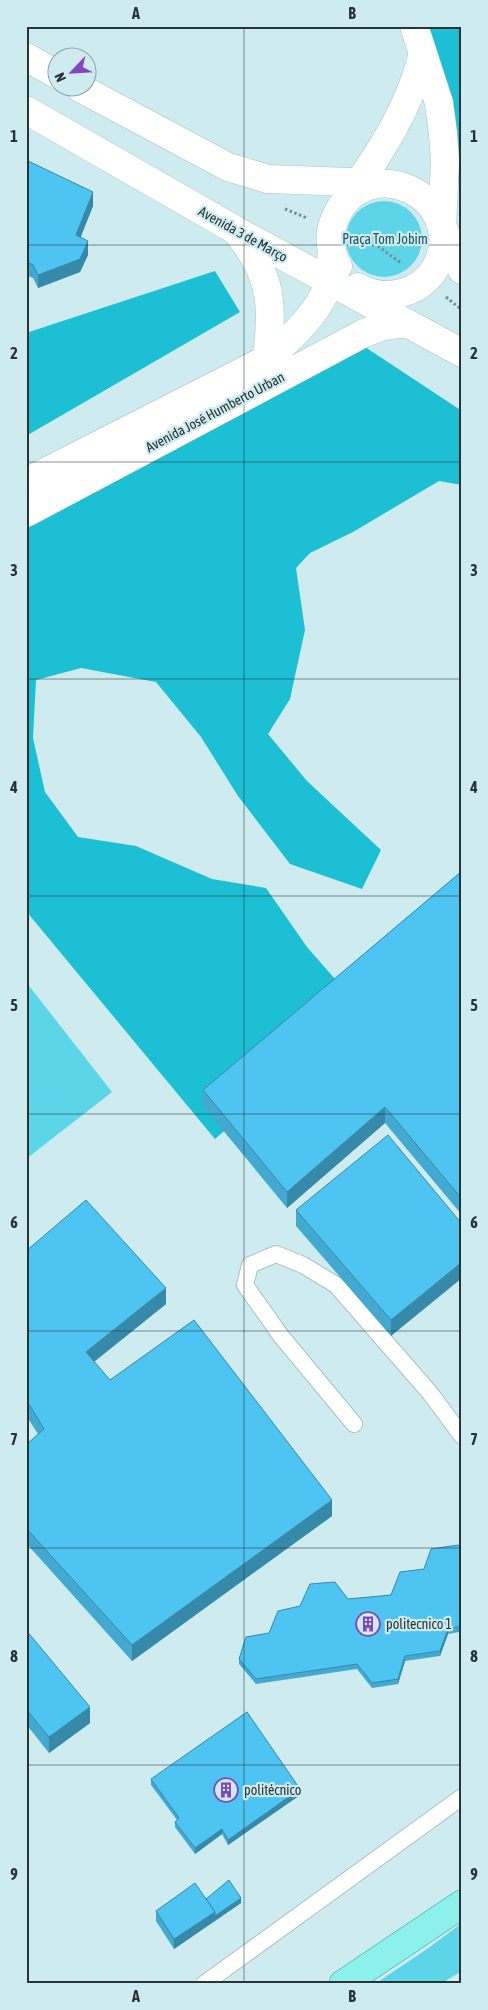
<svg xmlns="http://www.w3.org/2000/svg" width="488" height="2010" viewBox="0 0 488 2010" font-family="'Asap Condensed',sans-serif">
<rect width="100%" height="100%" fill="#ceecf0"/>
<!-- green -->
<g fill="#5bd5e7">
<circle cx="384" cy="239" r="38"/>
<polygon points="26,982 112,1092 26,1159"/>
<polygon points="462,1923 462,1971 440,1984 375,1984 427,1949"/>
</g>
<!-- forest -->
<g fill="#1cbfd3">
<polygon points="428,26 462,26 462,198"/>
<polygon points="215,271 240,312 26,436 26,333"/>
<polygon points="362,345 462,411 462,485 439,481 353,532 310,553 296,568 305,630 290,699 268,734 307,781 381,850 362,889 290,864 238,796 201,737 156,682 81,668 36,680 33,738 45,792 78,837 136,846 212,879 266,888 307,947 335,979 374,1001 215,1139 26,911 26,525"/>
</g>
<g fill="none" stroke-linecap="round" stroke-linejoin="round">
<!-- lane casing -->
<g stroke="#a6c2c7" stroke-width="18">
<g id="lane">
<polyline points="354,1424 281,1336 245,1285 250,1265 276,1254 303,1265 336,1285 430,1393 462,1436"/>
<polyline points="204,1984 462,1797"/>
</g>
</g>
<!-- secondary casing -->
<g stroke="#a6c2c7" stroke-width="29">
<g id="secondary">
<polyline points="414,26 439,103 443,133 445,161 442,230"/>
<polyline points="26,57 58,75"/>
<polyline points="80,88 228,167 268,179 377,183"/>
<polyline points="26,110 237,231 462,353"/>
<path d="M351,194c30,-43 58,-85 71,-137"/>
<polyline points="444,230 462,270"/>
<path d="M240,236c34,44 32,70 27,123"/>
<path d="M338,266c-8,-13 -10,-31 -4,-45 29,-75 136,-25 103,44 -15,29 -52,38 -79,22"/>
<path d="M26,482l241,-123c22,-19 56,-49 62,-79 2,-10 2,-20 3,-30"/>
<polyline points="26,513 364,333 383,326 407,323"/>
</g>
</g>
<!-- primary casing -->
<g stroke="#38a9a3" stroke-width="29">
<polyline id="primary" points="343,1984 462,1904"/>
</g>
<!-- path -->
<g stroke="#798e91" stroke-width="3" stroke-dasharray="2.5 2.5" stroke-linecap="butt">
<polyline points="285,209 307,218"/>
<polyline points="359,239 379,247 401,263"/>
<polyline points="446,297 462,310"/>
</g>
<!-- lane -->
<use href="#lane" stroke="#fff" stroke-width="16"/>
<!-- secondary -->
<use href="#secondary" stroke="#fff" stroke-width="28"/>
<!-- primary -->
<use href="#primary" stroke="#8df1eb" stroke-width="28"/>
</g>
<!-- wall -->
<g fill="#43a9d0">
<polygon points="26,160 93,206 80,237 88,255 80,272 38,288 33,278 26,275"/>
<polygon points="462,871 462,1215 385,1123 287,1208 203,1106 203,1090"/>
<polygon points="296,1210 462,1224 391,1336 296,1226"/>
<polygon points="26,1251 166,1304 94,1362 110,1380 332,1516 132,1661 26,1543 26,1445 38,1434 29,1420 26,1422"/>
<polygon points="462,1550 462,1646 459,1643 459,1632 448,1634 440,1656 405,1661 398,1684 372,1688 357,1669 256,1684 239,1664 239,1659 269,1633 348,1599 391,1595 424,1569"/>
<polygon points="26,1630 90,1723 49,1753 26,1724"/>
<polygon points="151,1779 300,1795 228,1845 222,1834 195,1854 175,1827 175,1822 177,1820 151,1785"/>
<polygon points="206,1899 241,1903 174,1949 156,1921 156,1911"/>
</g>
<!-- shaded-wall -->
<g fill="#3789a9">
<polygon points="93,192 93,206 76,249 76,235"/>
<polygon points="88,241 88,255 80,272 38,288 38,275"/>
<polygon points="385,1107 385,1123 287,1208 287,1192"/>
<polygon points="462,1262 462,1278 391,1336 391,1320"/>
<polygon points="166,1288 166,1304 86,1368 86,1352"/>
<polygon points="29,1404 29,1420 26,1422 26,1406"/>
<polygon points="332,1500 332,1516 132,1661 132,1645"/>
<polygon points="448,1629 448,1634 440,1656 440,1651"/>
<polygon points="405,1656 405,1661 398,1684 398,1679"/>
<polygon points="90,1707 90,1723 49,1753 49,1737"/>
<polygon points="300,1789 300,1795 228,1845 228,1840"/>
<polygon points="222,1829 222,1834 195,1854 195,1848"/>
<polygon points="241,1898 241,1903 174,1949 174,1939 215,1912"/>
</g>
<!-- building -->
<g fill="#4ec4f2" stroke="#3789a9">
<polygon points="26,160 93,192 76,235 88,241 80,259 38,275 33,265 26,261"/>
<polygon points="462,871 462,1199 385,1107 287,1192 203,1090"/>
<polygon points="388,1135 462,1224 462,1262 391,1320 296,1210"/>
<polygon points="86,1200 166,1288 86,1352 110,1380 194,1320 332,1500 132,1645 26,1528 26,1445 44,1429 29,1404 26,1406 26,1251"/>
<polygon points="458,1545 462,1550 462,1626 448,1629 440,1651 405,1656 398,1679 372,1683 357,1664 256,1679 239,1659 246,1637 269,1633 278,1611 300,1606 310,1584 335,1582 348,1599 391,1595 400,1572 424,1569 431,1549"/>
<polygon points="462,1626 462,1633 459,1629"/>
<polygon points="26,1630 90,1707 49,1737 26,1709"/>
<polygon points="247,1712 300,1789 228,1840 222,1829 195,1848 175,1822 179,1818 151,1779"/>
<polygon points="229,1880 241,1898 215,1916 215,1912 206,1899"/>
<polygon points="195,1883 215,1912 174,1939 156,1911"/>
</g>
<!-- grid -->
<path fill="none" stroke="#283436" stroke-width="1" stroke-opacity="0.55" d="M244,26v1958M26,245h436M26,462h436M26,679h436M26,896h436M26,1114h436M26,1331h436M26,1548h436M26,1765h436"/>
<!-- icons -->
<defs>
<g id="building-ring" transform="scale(1.25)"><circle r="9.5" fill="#ceecf0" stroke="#8347bd" stroke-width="1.5"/><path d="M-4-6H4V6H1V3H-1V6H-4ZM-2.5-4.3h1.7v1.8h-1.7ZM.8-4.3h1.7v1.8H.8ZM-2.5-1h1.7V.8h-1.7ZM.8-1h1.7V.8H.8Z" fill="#8347bd"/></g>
</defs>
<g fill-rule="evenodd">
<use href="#building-ring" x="368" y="1624"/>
<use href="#building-ring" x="226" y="1790"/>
</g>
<g text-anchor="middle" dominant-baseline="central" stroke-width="4.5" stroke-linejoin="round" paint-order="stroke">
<!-- street labels -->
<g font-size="14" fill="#283436" stroke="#ceecf0">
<text transform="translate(243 234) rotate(29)">Avenida 3 de Março</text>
<text transform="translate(215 412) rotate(-28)">Avenida José Humberto Urban</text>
</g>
<!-- park labels -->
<g font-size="14" fill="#1c5760" stroke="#ceecf0">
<text x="385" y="239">Praça Tom Jobim</text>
</g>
<!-- poi labels -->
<g font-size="14" fill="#283436" stroke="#ceecf0" text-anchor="start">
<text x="386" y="1624">politecnico 1</text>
<text x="244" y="1790">politécnico</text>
</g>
</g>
<!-- border -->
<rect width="488" height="2010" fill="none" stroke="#ceecf0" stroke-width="55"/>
<!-- north arrow -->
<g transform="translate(72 72) rotate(245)"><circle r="24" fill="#ceecf0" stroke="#8ca2a6"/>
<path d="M0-4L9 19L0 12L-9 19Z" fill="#8347bd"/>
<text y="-8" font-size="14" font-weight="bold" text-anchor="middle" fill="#283436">N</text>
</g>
<rect x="28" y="28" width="432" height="1954" fill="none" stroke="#283436" stroke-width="2"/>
<g font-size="16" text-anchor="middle" font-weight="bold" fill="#283436">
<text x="136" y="19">A</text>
<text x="352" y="19">B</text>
<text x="14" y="142">1</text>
<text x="474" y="142">1</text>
<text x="14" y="359">2</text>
<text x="474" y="359">2</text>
<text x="14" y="576">3</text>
<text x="474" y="576">3</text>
<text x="14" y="793">4</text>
<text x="474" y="793">4</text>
<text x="14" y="1011">5</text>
<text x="474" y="1011">5</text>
<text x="14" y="1228">6</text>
<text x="474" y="1228">6</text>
<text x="14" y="1445">7</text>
<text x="474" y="1445">7</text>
<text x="14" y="1662">8</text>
<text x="474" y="1662">8</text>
<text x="14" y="1880">9</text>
<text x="474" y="1880">9</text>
<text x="136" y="2002">A</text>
<text x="352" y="2002">B</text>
</g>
</svg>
